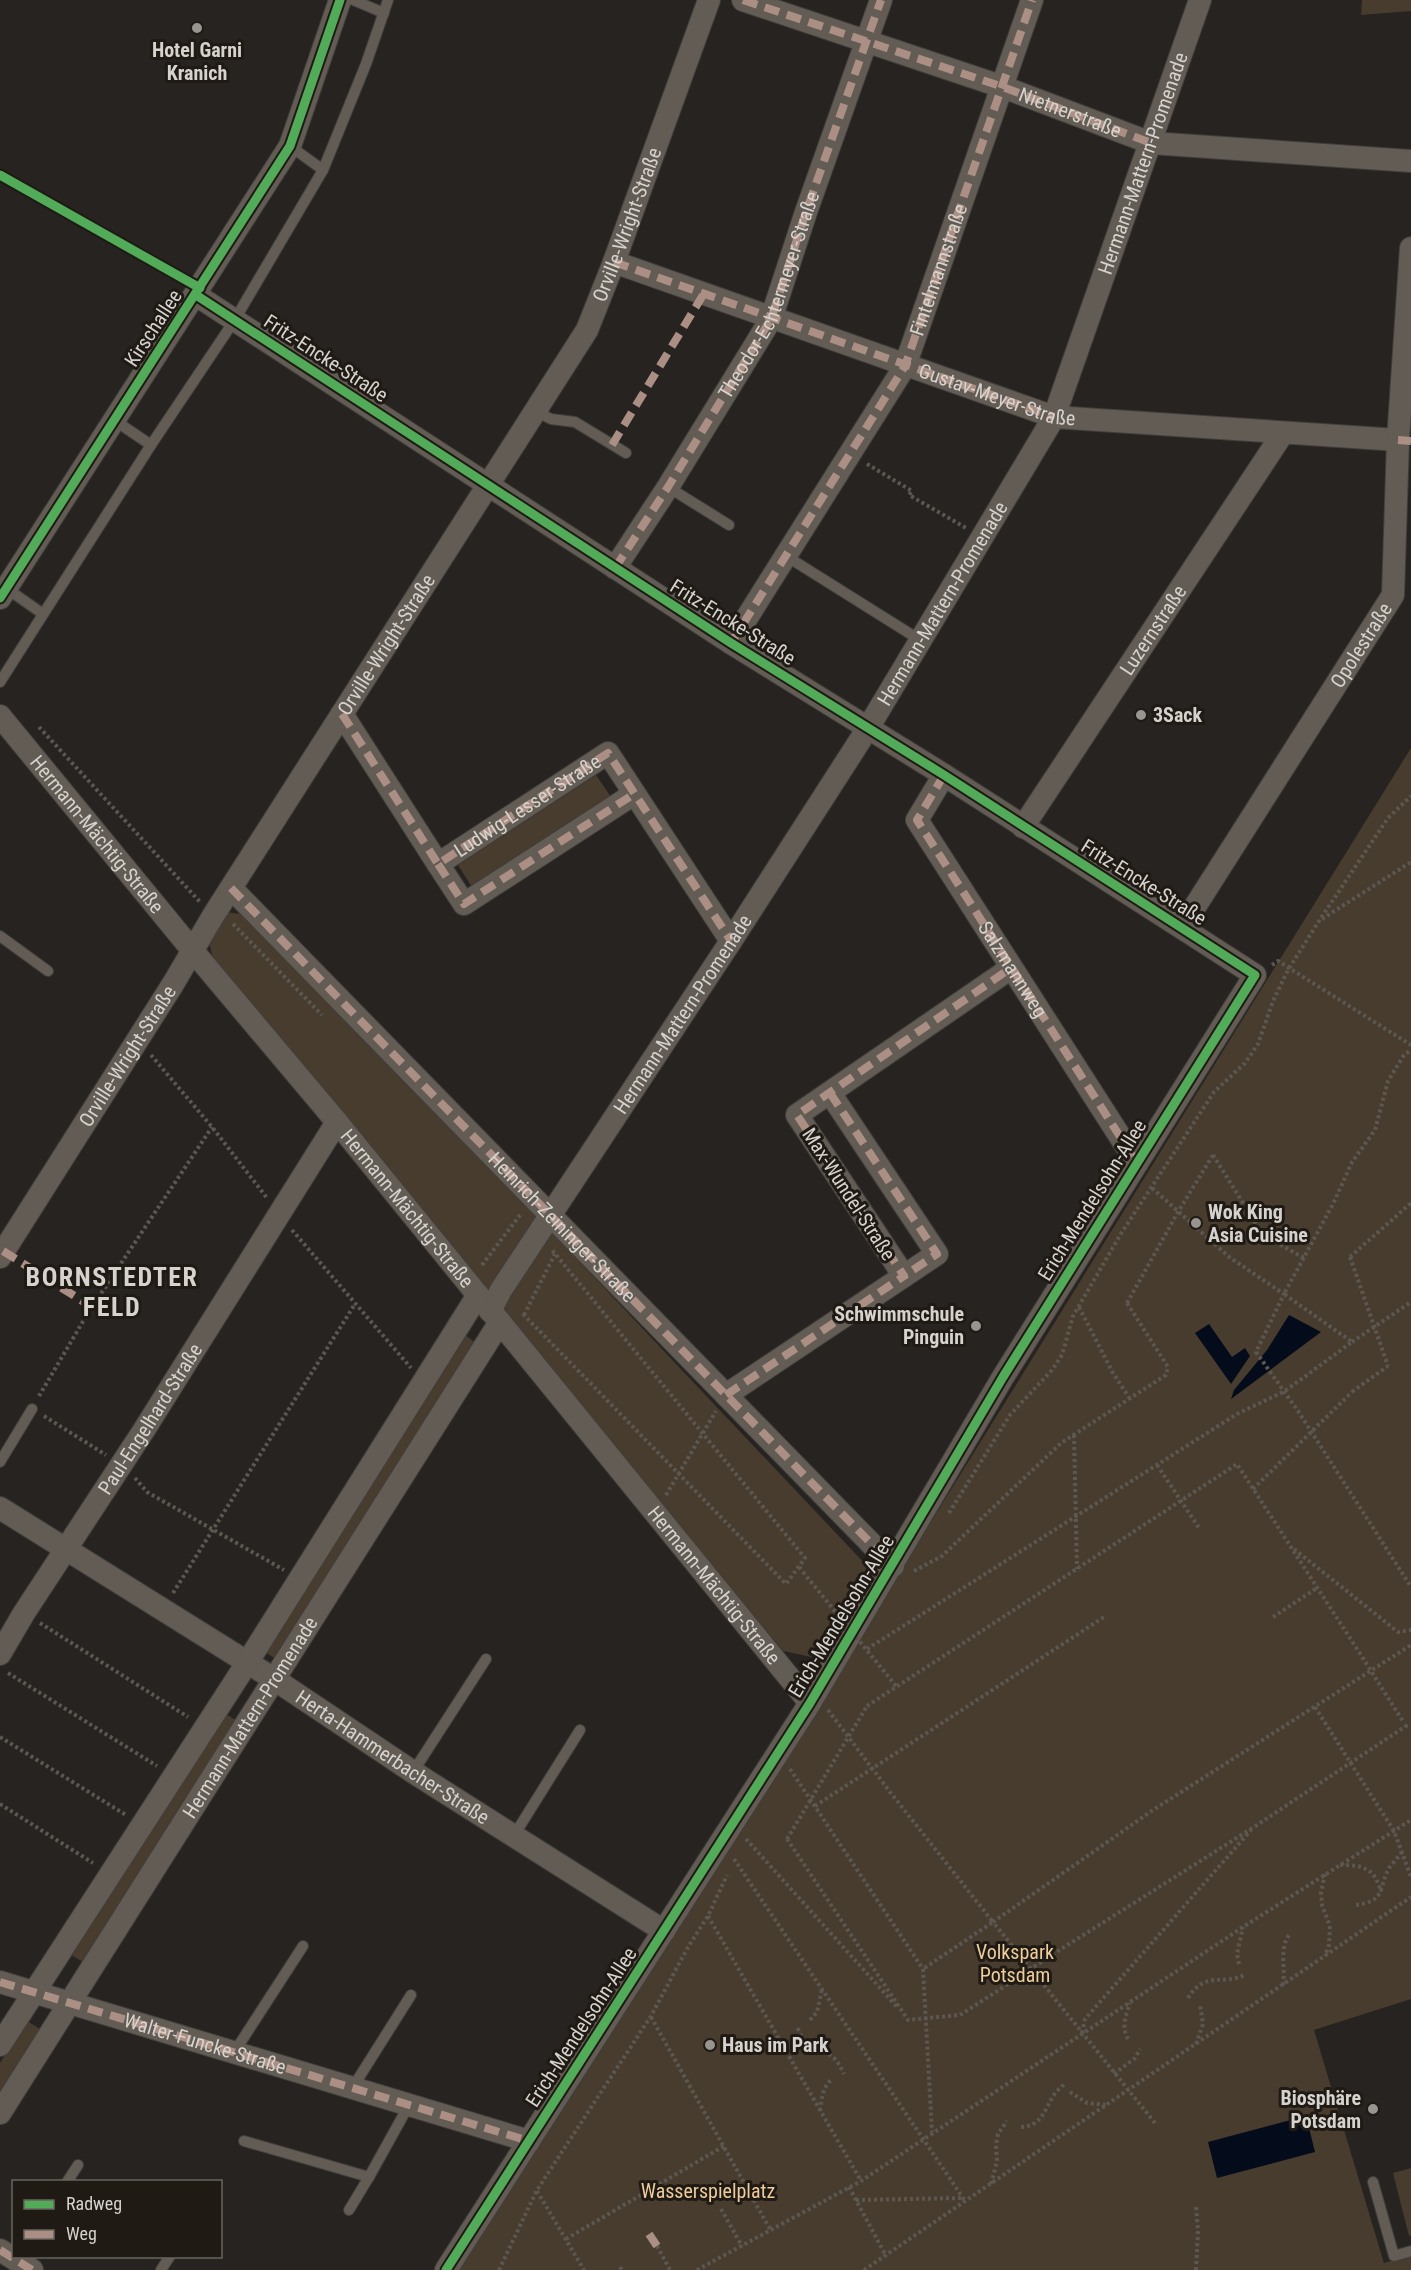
<svg xmlns="http://www.w3.org/2000/svg" width="1411" height="2270" viewBox="0 0 1411 2270" font-family="'Roboto Condensed',sans-serif">
<rect width="100%" height="100%" fill="#262320"/>
<!-- green -->
<g fill="#473c2e">
<polygon points="1362,0 1411,0 1411,11 1361,15"/>
<polygon points="1411,748 1411,1999 1314,2030 1384,2263 1411,2255 1411,2270 459,2270 834,1678"/>
<polygon points="596,775 611,797 472,887 458,865"/>
<polygon points="225,912 242,914 559,1240 869,1568 816,1658 783,1651 214,963 209,942"/>
<polygon points="464,1334 477,1344 276,1659 262,1650"/>
<polygon points="223,1712 237,1721 83,1962 68,1953"/>
<polygon points="27,2021 40,2029 0,2092 0,2063"/>
<polygon points="1411,2168 1411,2235 1409,2236 1393,2173"/>
</g>
<!-- water -->
<g fill="#040c1b">
<polygon points="1289,1315 1321,1332 1231,1399 1234,1390 1267,1350"/>
<polygon points="1209,1324 1232,1357 1245,1348 1250,1356 1231,1384 1195,1333"/>
<polygon points="1306,2116 1315,2152 1217,2178 1208,2142"/>
</g>
<g fill="none" stroke-linecap="round" stroke-linejoin="round">
<!-- lane casing -->
<g stroke="#413f3d" stroke-width="12">
<g id="lane">
<polyline points="353,0 384,13"/>
<polyline points="290,146 323,170"/>
<polyline points="535,411 551,419 575,422 626,453"/>
<polyline points="114,420 151,445"/>
<polyline points="668,487 729,525"/>
<polyline points="786,556 920,640"/>
<polyline points="6,588 43,614"/>
<polyline points="0,682 151,445 234,321 323,170 366,64 388,0"/>
<polyline points="0,936 48,971"/>
<polyline points="0,1462 32,1409"/>
<polyline points="413,1772 486,1659"/>
<polyline points="513,1837 580,1730"/>
<polyline points="235,2051 303,1946"/>
<polyline points="353,2087 411,1995"/>
<polyline points="244,2141 369,2177 409,2105"/>
<polyline points="67,2182 78,2165"/>
<polyline points="1373,2182 1394,2256 1411,2251"/>
<polyline points="349,2210 369,2177"/>
<polyline points="161,2270 170,2256"/>
</g>
</g>
<!-- street casing -->
<g stroke="#413f3d" stroke-width="24">
<g id="street">
<polyline points="743,0 1003,87 1151,143 1411,161"/>
<path id="s1" d="M614,262l440,155 344,23"/>
<polyline points="196,295 731,643 944,775 1255,975 1003,1377 810,1703 446,2270"/>
<path id="s2" d="M615,568l53,-81 103,-168 35,-107 75,-212"/>
<polyline points="0,598 290,146 340,0"/>
<path id="s3" d="M731,643l174,-277 127,-366"/>
<polyline points="342,714 438,864 608,753 731,941"/>
<path id="s4" d="M0,716l193,235 144,171 473,581"/>
<path id="s5" d="M944,775l-27,45 220,343"/>
<path id="s6" d="M1023,827l260,-394"/>
<polyline points="438,864 464,904 634,794"/>
<polyline points="231,888 893,1566"/>
<path id="s7" d="M1182,927l211,-332 5,-155 13,-192"/>
<polyline points="830,1093 937,1254 904,1276"/>
<path id="s8" d="M0,1257l173,-273 40,-68 374,-586 27,-68 95,-262"/>
<path id="s9" d="M490,1311l11,-21 230,-349 137,-213 186,-311 146,-417"/>
<polyline points="726,1395 904,1276 797,1115 1011,968"/>
<path id="s10" d="M0,1508l274,171 139,93 251,159"/>
<path id="s11" d="M0,1654l24,-41 120,-183 193,-308"/>
<polyline points="0,1982 529,2141"/>
<polyline points="0,2045 247,1663 478,1295"/>
<path id="s12" d="M0,2113l500,-791"/>
<polyline points="0,2250 32,2270"/>
</g>
</g>
<!-- path -->
<g stroke="#5c5851" stroke-width="4" stroke-dasharray="3 3" stroke-linecap="butt">
<polyline points="867,464 912,491 909,495 966,528"/>
<polyline points="39,727 200,902"/>
<polyline points="1322,919 1411,862"/>
<polyline points="233,924 322,1015"/>
<polyline points="1272,965 1278,961 1411,1045"/>
<polyline points="151,1055 212,1127 267,1198"/>
<polyline points="1213,1155 1263,1235 1304,1258"/>
<polyline points="1152,1188 1229,1257 1284,1294 1256,1352 1298,1411 1411,1587"/>
<polyline points="292,1230 411,1368"/>
<polyline points="1350,1257 1411,1203"/>
<polyline points="482,1265 520,1215"/>
<polyline points="1079,1307 1113,1373 1130,1399"/>
<polyline points="523,1314 786,1584 805,1558 552,1250"/>
<polyline points="524,1315 555,1254"/>
<polyline points="1352,1342 1411,1302"/>
<polyline points="1352,1392 1388,1366"/>
<polyline points="39,1396 88,1313 212,1127"/>
<polyline points="44,1416 106,1455"/>
<polyline points="1157,1465 1199,1528"/>
<polyline points="135,1478 147,1492 284,1570"/>
<polyline points="666,1495 716,1411"/>
<polyline points="949,1513 1010,1415 1052,1370 1062,1355 1073,1316 1122,1232 1214,1092 1245,1063 1258,1044 1273,1001 1288,970 1319,921 1388,818 1411,796"/>
<polyline points="1294,1549 1398,1632 1411,1630"/>
<polyline points="799,1567 803,1572"/>
<polyline points="914,1571 942,1556 1061,1443 1166,1375 1168,1367 1127,1303"/>
<polyline points="173,1593 355,1304"/>
<polyline points="1273,1617 1317,1588"/>
<polyline points="40,1623 188,1717"/>
<polyline points="867,1649 1237,1414 1285,1391 1352,1342 1284,1294 1333,1204 1352,1162 1375,1130 1388,1081 1404,1055 1411,1050"/>
<polyline points="8,1673 157,1766"/>
<polyline points="867,1706 1237,1464 1359,1652"/>
<polyline points="1315,1707 1394,1831 1411,1877"/>
<polyline points="828,1710 890,1792 993,1922 923,1969"/>
<polyline points="0,1737 126,1815"/>
<polyline points="790,1769 923,1969 932,2132"/>
<polyline points="0,1804 93,1863"/>
<polyline points="815,1806 1104,1617"/>
<polyline points="746,1839 898,2008"/>
<polyline points="787,1839 908,2020 960,2015 1019,1977"/>
<polyline points="734,1859 965,2201"/>
<path d="M1340,1865c23,0 35,3 41,27"/>
<polyline points="1325,1874 1321,1893 1322,1905 1330,1926 1329,1945 1325,1956"/>
<path d="M1356,1905c30,-4 22,-16 33,-37 4,-5 9,-11 13,-16"/>
<polyline points="708,1916 861,2181"/>
<polyline points="1047,1958 1254,1827 1406,1726 1404,1723"/>
<polyline points="1239,1964 1237,1954 1243,1927"/>
<path d="M1283,1985c3,-18 -5,-39 8,-52"/>
<path d="M1188,1998c18,-29 35,-11 58,-24"/>
<polyline points="651,2017 771,2231"/>
<polyline points="810,2020 817,2012 822,1989"/>
<path d="M798,2028c5,20 23,19 36,30 4,4 7,10 10,16"/>
<polyline points="1082,2033 1085,2019 1251,1830"/>
<path d="M1128,2039c-7,-11 -2,-24 2,-36"/>
<polyline points="1196,2044 1203,2024 1200,2005"/>
<polyline points="1114,2074 1135,2058 1140,2049"/>
<polyline points="1070,2092 1087,2103 1107,2105"/>
<path d="M820,2111c2,-12 2,-23 11,-31"/>
<polyline points="1155,2123 993,1922 1153,1810 1411,1645"/>
<path d="M1021,2127c21,-1 23,-17 33,-32 2,-4 7,-7 10,-11"/>
<polyline points="991,2184 997,2161 996,2145 998,2134 1007,2121"/>
<polyline points="849,2187 886,2256"/>
<polyline points="537,2191 584,2270"/>
<polyline points="856,2200 962,2198"/>
<polyline points="721,2209 742,2246"/>
<polyline points="566,2239 724,2146"/>
<polyline points="657,2246 670,2270"/>
<polyline points="620,2267 622,2270"/>
<polyline points="499,2270 537,2190 651,2016 688,1947 708,1916 727,1875"/>
<polyline points="697,2270 861,2181 1243,1927 1411,1820"/>
<polyline points="864,2270 1411,1897"/>
<polyline points="1196,2270 1198,2231 1196,2206"/>
</g>
<!-- lane -->
<use href="#lane" stroke="#625c54" stroke-width="10"/>
<!-- street -->
<use href="#street" stroke="#625c54" stroke-width="22"/>
<!-- path-bridge -->
<g stroke="#5c5851" stroke-width="4" stroke-dasharray="3 3" stroke-linecap="butt">
<polyline points="1350,1257 1388,1366"/>
<polyline points="1127,1303 1178,1212 1213,1155"/>
<polyline points="1074,1435 1077,1569"/>
<polyline points="1253,1489 1352,1392"/>
<polyline points="803,1572 896,1686"/>
<polyline points="1359,1652 1404,1723"/>
<polyline points="787,1839 867,1706"/>
<polyline points="1019,1977 1047,1958"/>
</g>
<!-- quiet -->
<g stroke="#ac8f84" stroke-width="8" stroke-dasharray="15 8" stroke-linecap="butt">
<path id="s13" d="M743,0l260,87 148,56"/>
<polyline points="614,262 1054,417"/>
<polyline points="1398,440 1411,441"/>
<polyline points="612,445 703,295"/>
<polyline points="615,568 668,487 771,319 806,212 881,0"/>
<polyline points="731,643 905,366 1032,0"/>
<path id="s14" d="M342,714l96,150 170,-111 123,188"/>
<polyline points="944,775 917,820 1137,1163"/>
<polyline points="438,864 464,904 634,794"/>
<path id="s15" d="M231,888l662,678"/>
<polyline points="830,1093 937,1254 904,1276"/>
<polyline points="3,1251 92,1307"/>
<polyline points="726,1395 904,1276 797,1115 1011,968"/>
<path id="s16" d="M0,1982l529,159"/>
<polyline points="649,2234 657,2246"/>
<polyline points="0,2250 32,2270"/>
</g>
<!-- cycleway casing -->
<g stroke="#1f1a14" stroke-width="13">
<g id="cycleway">
<polyline points="0,175 200,288"/>
<polyline points="196,295 731,643 944,775 1255,975 1003,1377 810,1703 446,2270"/>
<polyline points="0,598 290,146 340,0"/>
</g>
</g>
<!-- cycleway -->
<use href="#cycleway" stroke="#51ab58" stroke-width="9"/>
</g>
<!-- markers -->
<g fill="#989591" stroke="#1f1a14" stroke-width="2">
<circle cx="197" cy="28" r="6"/>
<circle cx="1141" cy="715" r="6"/>
<circle cx="1196" cy="1223" r="6"/>
<circle cx="976" cy="1326" r="6"/>
<circle cx="710" cy="2045" r="6"/>
<circle cx="1373" cy="2109" r="6"/>
</g>
<g text-anchor="middle" dominant-baseline="central" stroke-width="6" stroke-linejoin="round" paint-order="stroke">
<!-- poi labels -->
<g font-size="20" font-weight="bold" fill="#d6d3ce" stroke="#1f1a14" text-anchor="start">
<text x="197" y="50" text-anchor="middle">Hotel Garni<tspan x="197" dy="23">Kranich</tspan></text>
<text x="1153" y="715">3Sack</text>
<text x="1208" y="1212">Wok King<tspan x="1208" dy="23">Asia Cuisine</tspan></text>
<text x="964" y="1314" text-anchor="end">Schwimmschule<tspan x="964" dy="23">Pinguin</tspan></text>
<text x="722" y="2045">Haus im Park</text>
<text x="1361" y="2098" text-anchor="end">Biosphäre<tspan x="1361" dy="23">Potsdam</tspan></text>
</g>
<!-- street labels -->
<g font-size="20" fill="#d6d3ce" stroke="#1f1a14">
<text stroke="none"><textPath href="#s13" startOffset="346">Nietnerstraße</textPath></text>
<text stroke="none"><textPath href="#s9" startOffset="1326">Hermann-Mattern-Promenade</textPath></text>
<text stroke="none"><textPath href="#s8" startOffset="1210">Orville-Wright-Straße</textPath></text>
<text stroke="none"><textPath href="#s3" startOffset="429">Fintelmannstraße</textPath></text>
<text stroke="none"><textPath href="#s2" startOffset="315">Theodor-Echtermeyer-Straße</textPath></text>
<text transform="translate(153 328) rotate(-57)">Kirschallee</text>
<text transform="translate(326 358) rotate(33)">Fritz-Encke-Straße</text>
<text stroke="none"><textPath href="#s1" startOffset="406">Gustav-Meyer-Straße</textPath></text>
<text stroke="none"><textPath href="#s9" startOffset="840">Hermann-Mattern-Promenade</textPath></text>
<text transform="translate(733 622) rotate(32)">Fritz-Encke-Straße</text>
<text stroke="none"><textPath href="#s6" startOffset="236">Luzernstraße</textPath></text>
<text stroke="none"><textPath href="#s8" startOffset="724">Orville-Wright-Straße</textPath></text>
<text stroke="none"><textPath href="#s7" startOffset="334">Opolestraße</textPath></text>
<text stroke="none"><textPath href="#s14" startOffset="285">Ludwig-Lesser-Straße</textPath></text>
<text stroke="none"><textPath href="#s4" startOffset="153">Hermann-Mächtig-Straße</textPath></text>
<text transform="translate(1144 882) rotate(32)">Fritz-Encke-Straße</text>
<text stroke="none"><textPath href="#s5" startOffset="230">Salzmannweg</textPath></text>
<text stroke="none"><textPath href="#s9" startOffset="354">Hermann-Mattern-Promenade</textPath></text>
<text stroke="none"><textPath href="#s8" startOffset="238">Orville-Wright-Straße</textPath></text>
<text transform="translate(849 1194) rotate(57)">Max-Wundel-Straße</text>
<text transform="translate(1092 1200) rotate(-58)">Erich-Mendelsohn-Allee</text>
<text stroke="none"><textPath href="#s4" startOffset="639">Hermann-Mächtig-Straße</textPath></text>
<text stroke="none"><textPath href="#s15" startOffset="474">Heinrich-Zeininger-Straße</textPath></text>
<text stroke="none"><textPath href="#s11" startOffset="279">Paul-Engelhard-Straße</textPath></text>
<text stroke="none"><textPath href="#s4" startOffset="1125">Hermann-Mächtig-Straße</textPath></text>
<text transform="translate(841 1616) rotate(-59)">Erich-Mendelsohn-Allee</text>
<text stroke="none"><textPath href="#s12" startOffset="468">Hermann-Mattern-Promenade</textPath></text>
<text stroke="none"><textPath href="#s10" startOffset="465">Herta-Hammerbacher-Straße</textPath></text>
<text transform="translate(581 2027) rotate(-57)">Erich-Mendelsohn-Allee</text>
<text stroke="none"><textPath href="#s16" startOffset="214">Walter-Funcke-Straße</textPath></text>
</g>
<!-- park labels -->
<g font-size="20" fill="#eecc9d" stroke="#1f1a14">
<text x="1015" y="1952">Volkspark<tspan x="1015" dy="23">Potsdam</tspan></text>
<text x="708" y="2191">Wasserspielplatz</text>
</g>
<!-- district labels -->
<g font-size="26" font-weight="bold" letter-spacing="1.5" fill="#d6d3ce" stroke="#1f1a14">
<text x="112" y="1277">BORNSTEDTER<tspan x="112" dy="30">FELD</tspan></text>
</g>
</g>
<!-- legend -->
<rect x="12" y="2180" width="210" height="78" fill="#1f1a14" stroke="#68645e" stroke-width="1.5"/>
<rect x="24" y="2200" width="30" height="9" fill="#51ab58" stroke="#68645e" stroke-width="1.5"/>
<text x="66" y="2210" font-size="18" fill="#d6d3ce">Radweg</text>
<rect x="24" y="2230" width="30" height="9" fill="#ac8f84" stroke="#68645e" stroke-width="1.5"/>
<text x="66" y="2240" font-size="18" fill="#d6d3ce">Weg</text>
</svg>
